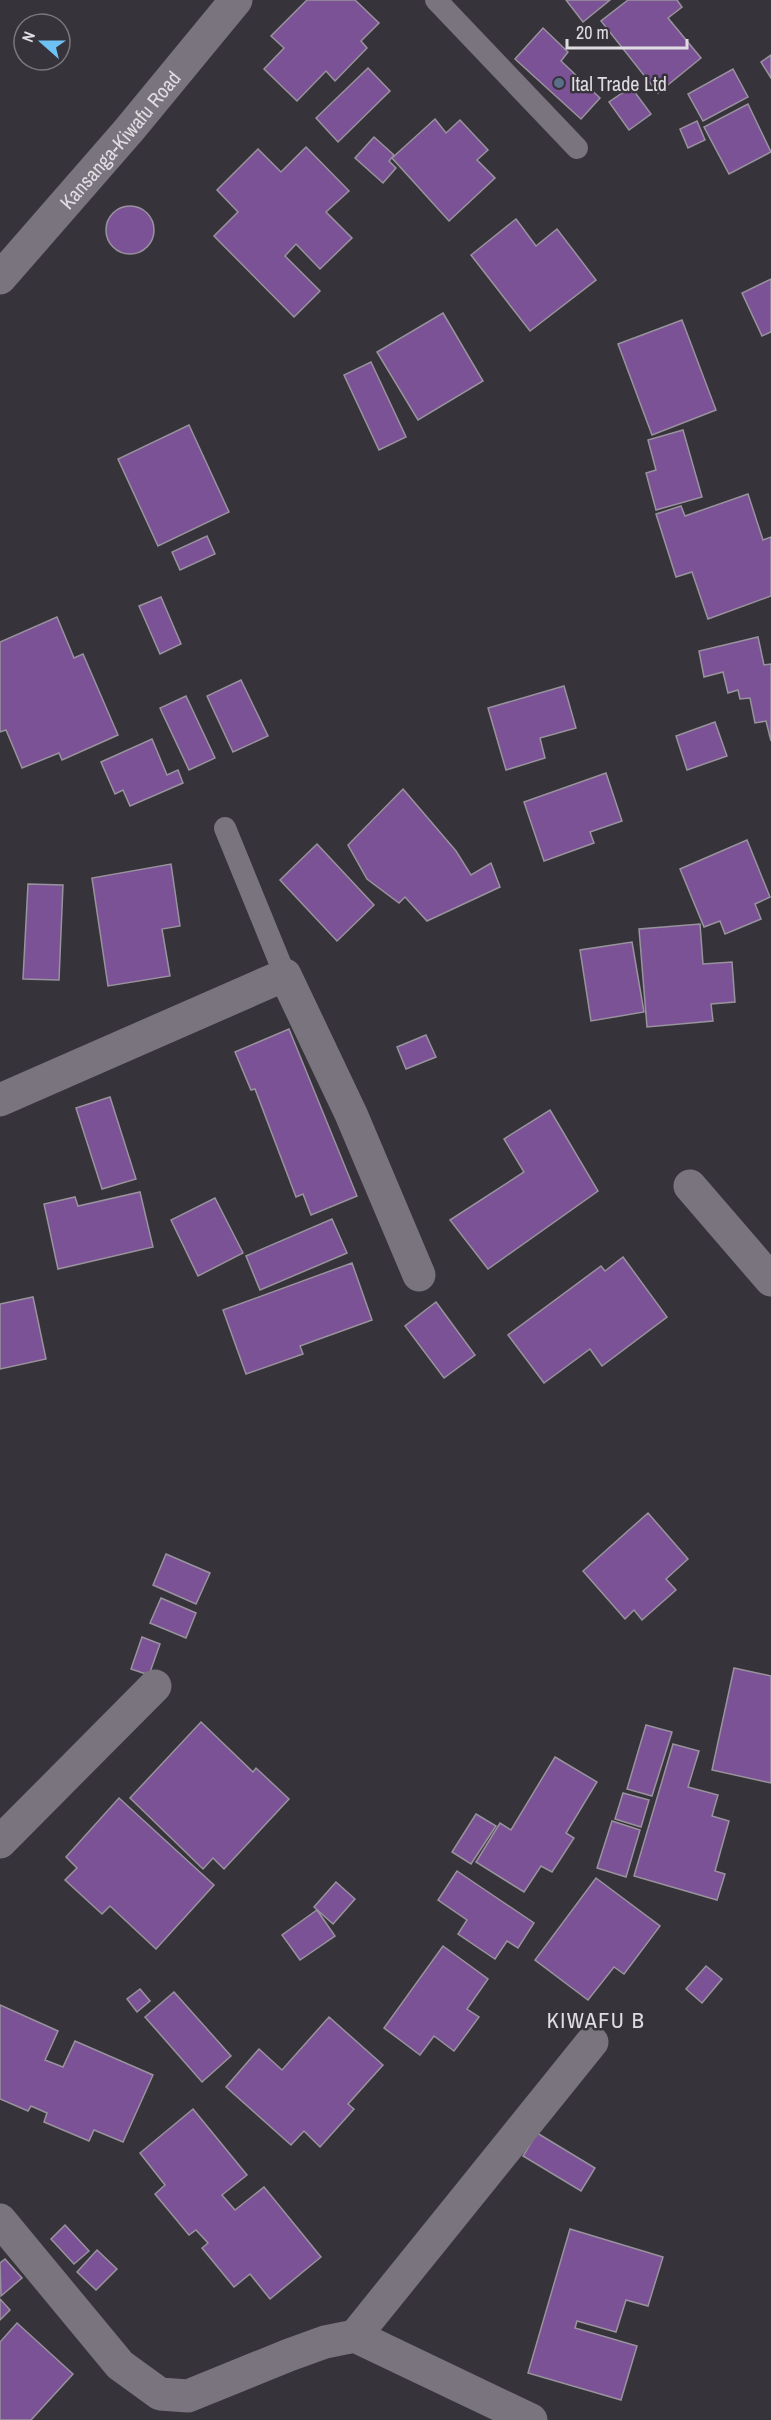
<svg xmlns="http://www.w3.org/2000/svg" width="771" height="2420" viewBox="0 0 771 2420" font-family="'Archivo Narrow',sans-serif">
<rect width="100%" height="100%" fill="#37333b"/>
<!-- building -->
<g fill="#7c5296" stroke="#98939c" stroke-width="1.5">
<polygon points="307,0 355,0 379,23 361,41 367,48 335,81 326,71 297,101 264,69 284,48 271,36"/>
<polygon points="566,0 610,0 583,22"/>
<polygon points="628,0 677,0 682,7 668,18 701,58 658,93 601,21"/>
<polygon points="543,28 568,52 561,61 600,98 581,119 515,59"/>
<polygon points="771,55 771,78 761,62"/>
<polygon points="368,68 390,91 338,142 316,118"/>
<polygon points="733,69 748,97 703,121 688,94"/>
<polygon points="631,87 651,114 629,130 609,102"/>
<polygon points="748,104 771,152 729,174 704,127"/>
<polygon points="435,119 446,133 460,120 488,150 477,160 495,178 449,221 392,158"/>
<polygon points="697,121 705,140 688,148 680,129"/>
<polygon points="374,137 394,155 389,161 396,168 383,183 355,158"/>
<polygon points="306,147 349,191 326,212 352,238 320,269 296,244 285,256 320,291 294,317 214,236 238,212 217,190 258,149 281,172"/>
<circle cx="130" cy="230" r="24"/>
<polygon points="516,219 536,246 557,229 596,280 530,331 471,255"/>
<polygon points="771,279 771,332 762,336 742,293"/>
<polygon points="443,313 483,381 418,420 377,352"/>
<polygon points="682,320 716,410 652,435 618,344"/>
<polygon points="371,362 406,437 379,450 344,375"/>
<polygon points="189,425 229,512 158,546 118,459"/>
<polygon points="683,430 702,497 656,510 646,473 656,470 648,440"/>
<polygon points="748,494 763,540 771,537 771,596 708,619 692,572 676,577 656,514 681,506 685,516"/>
<polygon points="207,536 215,554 180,570 172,552"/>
<polygon points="161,597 181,644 160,654 139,606"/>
<polygon points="57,617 74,658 83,654 118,735 62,760 59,753 22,768 6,730 0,732 0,642"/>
<polygon points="758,637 764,665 771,664 771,741 766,721 755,723 750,698 740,699 738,690 728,693 723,672 704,677 699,651"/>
<polygon points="241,680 268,736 233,752 207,696"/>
<polygon points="564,686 576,728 540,738 545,758 506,770 488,708"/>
<polygon points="186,696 215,758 189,770 160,708"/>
<polygon points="715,722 727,756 687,770 676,736"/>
<polygon points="152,739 167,775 178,770 183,783 130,806 123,790 115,794 101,762"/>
<polygon points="606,773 622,821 590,832 594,843 544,861 524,802"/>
<polygon points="403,789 456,851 471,875 491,863 500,887 427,921 405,897 399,903 367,879 348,845"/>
<polygon points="747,840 770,897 755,904 761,919 725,934 720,921 704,927 680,869"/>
<polygon points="317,844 374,905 337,941 280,880"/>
<polygon points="171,864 180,926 162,929 170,976 108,986 92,878"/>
<polygon points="28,884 63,885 59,980 23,979"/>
<polygon points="700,924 703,964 732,962 735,1002 711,1004 713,1021 647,1027 639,929"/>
<polygon points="632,942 644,1012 591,1021 580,950"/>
<polygon points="289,1029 357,1196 311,1215 303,1194 296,1197 255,1089 251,1090 235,1052"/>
<polygon points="426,1035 436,1057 406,1069 397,1047"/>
<polygon points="110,1097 136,1179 102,1189 76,1108"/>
<polygon points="550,1110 598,1191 488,1269 450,1220 524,1172 504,1139"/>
<polygon points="140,1192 153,1247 58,1269 44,1204 75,1197 78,1206"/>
<polygon points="215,1198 243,1253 198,1276 171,1220"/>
<polygon points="332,1219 347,1253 260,1290 246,1256"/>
<polygon points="623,1257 667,1317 602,1366 590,1349 544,1383 508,1335 601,1266 605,1271"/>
<polygon points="352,1263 372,1320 300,1346 303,1354 246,1374 223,1310"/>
<polygon points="33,1297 46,1359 0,1369 0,1304"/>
<polygon points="436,1302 475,1355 444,1378 405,1326"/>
<polygon points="648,1513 688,1559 666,1579 676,1590 642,1620 634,1610 625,1619 583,1571"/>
<polygon points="166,1554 210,1573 196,1604 153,1585"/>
<polygon points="161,1598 196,1613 186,1638 150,1623"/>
<polygon points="142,1637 160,1644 149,1675 131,1669"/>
<polygon points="734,1668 771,1676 771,1783 712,1770"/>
<polygon points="201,1722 253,1772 256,1768 289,1799 224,1869 213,1858 203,1869 130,1798"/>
<polygon points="646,1725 672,1732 652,1796 627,1789"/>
<polygon points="673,1744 699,1751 688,1787 718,1795 712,1816 729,1821 715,1871 725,1874 717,1900 634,1876"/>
<polygon points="555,1757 597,1782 566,1833 574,1838 552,1872 541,1866 524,1892 476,1862 500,1823 511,1830"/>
<polygon points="623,1793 649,1800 641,1827 615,1819"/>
<polygon points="119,1798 214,1885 156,1949 110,1906 102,1914 65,1880 77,1868 66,1857"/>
<polygon points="476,1814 496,1826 471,1864 452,1852"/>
<polygon points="612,1821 640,1830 626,1877 597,1868"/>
<polygon points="457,1871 534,1923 518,1948 507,1941 495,1959 458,1934 467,1920 438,1900"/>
<polygon points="596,1878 660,1926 624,1974 614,1967 588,2000 535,1960"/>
<polygon points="336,1882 355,1899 333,1924 314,1907"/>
<polygon points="317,1910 335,1936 300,1960 282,1935"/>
<polygon points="443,1946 488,1979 467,2009 479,2017 454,2051 434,2036 420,2055 384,2028"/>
<polygon points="706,1966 722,1979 702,2003 686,1989"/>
<polygon points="140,1989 150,2001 137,2012 127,1999"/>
<polygon points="174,1992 231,2056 202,2082 145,2017"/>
<polygon points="0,2005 58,2031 45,2060 63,2067 75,2041 153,2075 123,2142 94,2130 89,2141 44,2122 47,2113 31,2106 28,2111 0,2099"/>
<polygon points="329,2017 383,2065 348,2104 354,2109 320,2147 304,2131 291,2145 226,2087 259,2049 282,2070"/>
<polygon points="193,2109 247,2175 222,2195 235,2210 264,2187 321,2257 270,2299 250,2274 234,2287 202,2248 208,2243 196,2230 189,2235 155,2194 165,2185 140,2153"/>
<polygon points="537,2133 595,2168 581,2191 523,2156"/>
<polygon points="65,2225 89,2251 74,2264 51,2239"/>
<polygon points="570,2229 663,2257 648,2306 626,2300 616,2332 577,2321 575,2328 637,2346 621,2400 528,2373"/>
<polygon points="97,2250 117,2269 96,2290 77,2272"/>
<polygon points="5,2259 22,2278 1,2296 0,2263"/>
<polygon points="0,2299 10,2310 0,2320"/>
<polygon points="17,2323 73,2374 31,2420 0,2420 0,2342"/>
</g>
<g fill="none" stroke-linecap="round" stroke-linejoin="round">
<!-- lane -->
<g stroke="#79747d" stroke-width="22">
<polyline points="436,0 577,148"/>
<polyline points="225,828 285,975"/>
</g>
<!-- street -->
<g stroke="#79747d" stroke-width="33">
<path id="s1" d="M0,278l129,-148 107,-130"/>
<polyline points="0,1100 285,975 351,1114 419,1275"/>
<polyline points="690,1186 771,1280"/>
<polyline points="0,1842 155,1686"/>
<polyline points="0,2220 120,2365 160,2394 188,2396 289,2355 325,2342 355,2336 531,2420"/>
<polyline points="355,2336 592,2042"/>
</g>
</g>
<!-- markers -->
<circle fill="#5c6f8a" stroke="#37333b" stroke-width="2" cx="559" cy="83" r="6"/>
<g text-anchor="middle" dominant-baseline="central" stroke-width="5" stroke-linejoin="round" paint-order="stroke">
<!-- poi labels -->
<g font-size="20" fill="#e0dde2" stroke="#37333b" text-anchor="start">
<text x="571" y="83">Ital Trade Ltd</text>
</g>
<!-- street labels -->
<g font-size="20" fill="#e0dde2" stroke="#37333b">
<text stroke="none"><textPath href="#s1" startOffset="183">Kansanga-Kiwafu Road</textPath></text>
</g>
<!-- quarter labels -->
<g font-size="22" letter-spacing="1.5" fill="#e0dde2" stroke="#37333b">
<text x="596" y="2020">KIWAFU B</text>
</g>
</g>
<!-- north arrow -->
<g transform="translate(42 42) rotate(291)"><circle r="28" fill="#37333b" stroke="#7b777e" stroke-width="1.5"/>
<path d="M0-4.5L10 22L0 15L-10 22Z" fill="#6ec2f3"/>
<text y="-9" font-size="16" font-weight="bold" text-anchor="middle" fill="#e0dde2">N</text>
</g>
<!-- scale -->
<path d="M567 39v9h120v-9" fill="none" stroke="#e0dde2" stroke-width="3"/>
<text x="576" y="39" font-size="18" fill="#e0dde2" stroke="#37333b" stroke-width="4.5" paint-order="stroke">20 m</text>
</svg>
